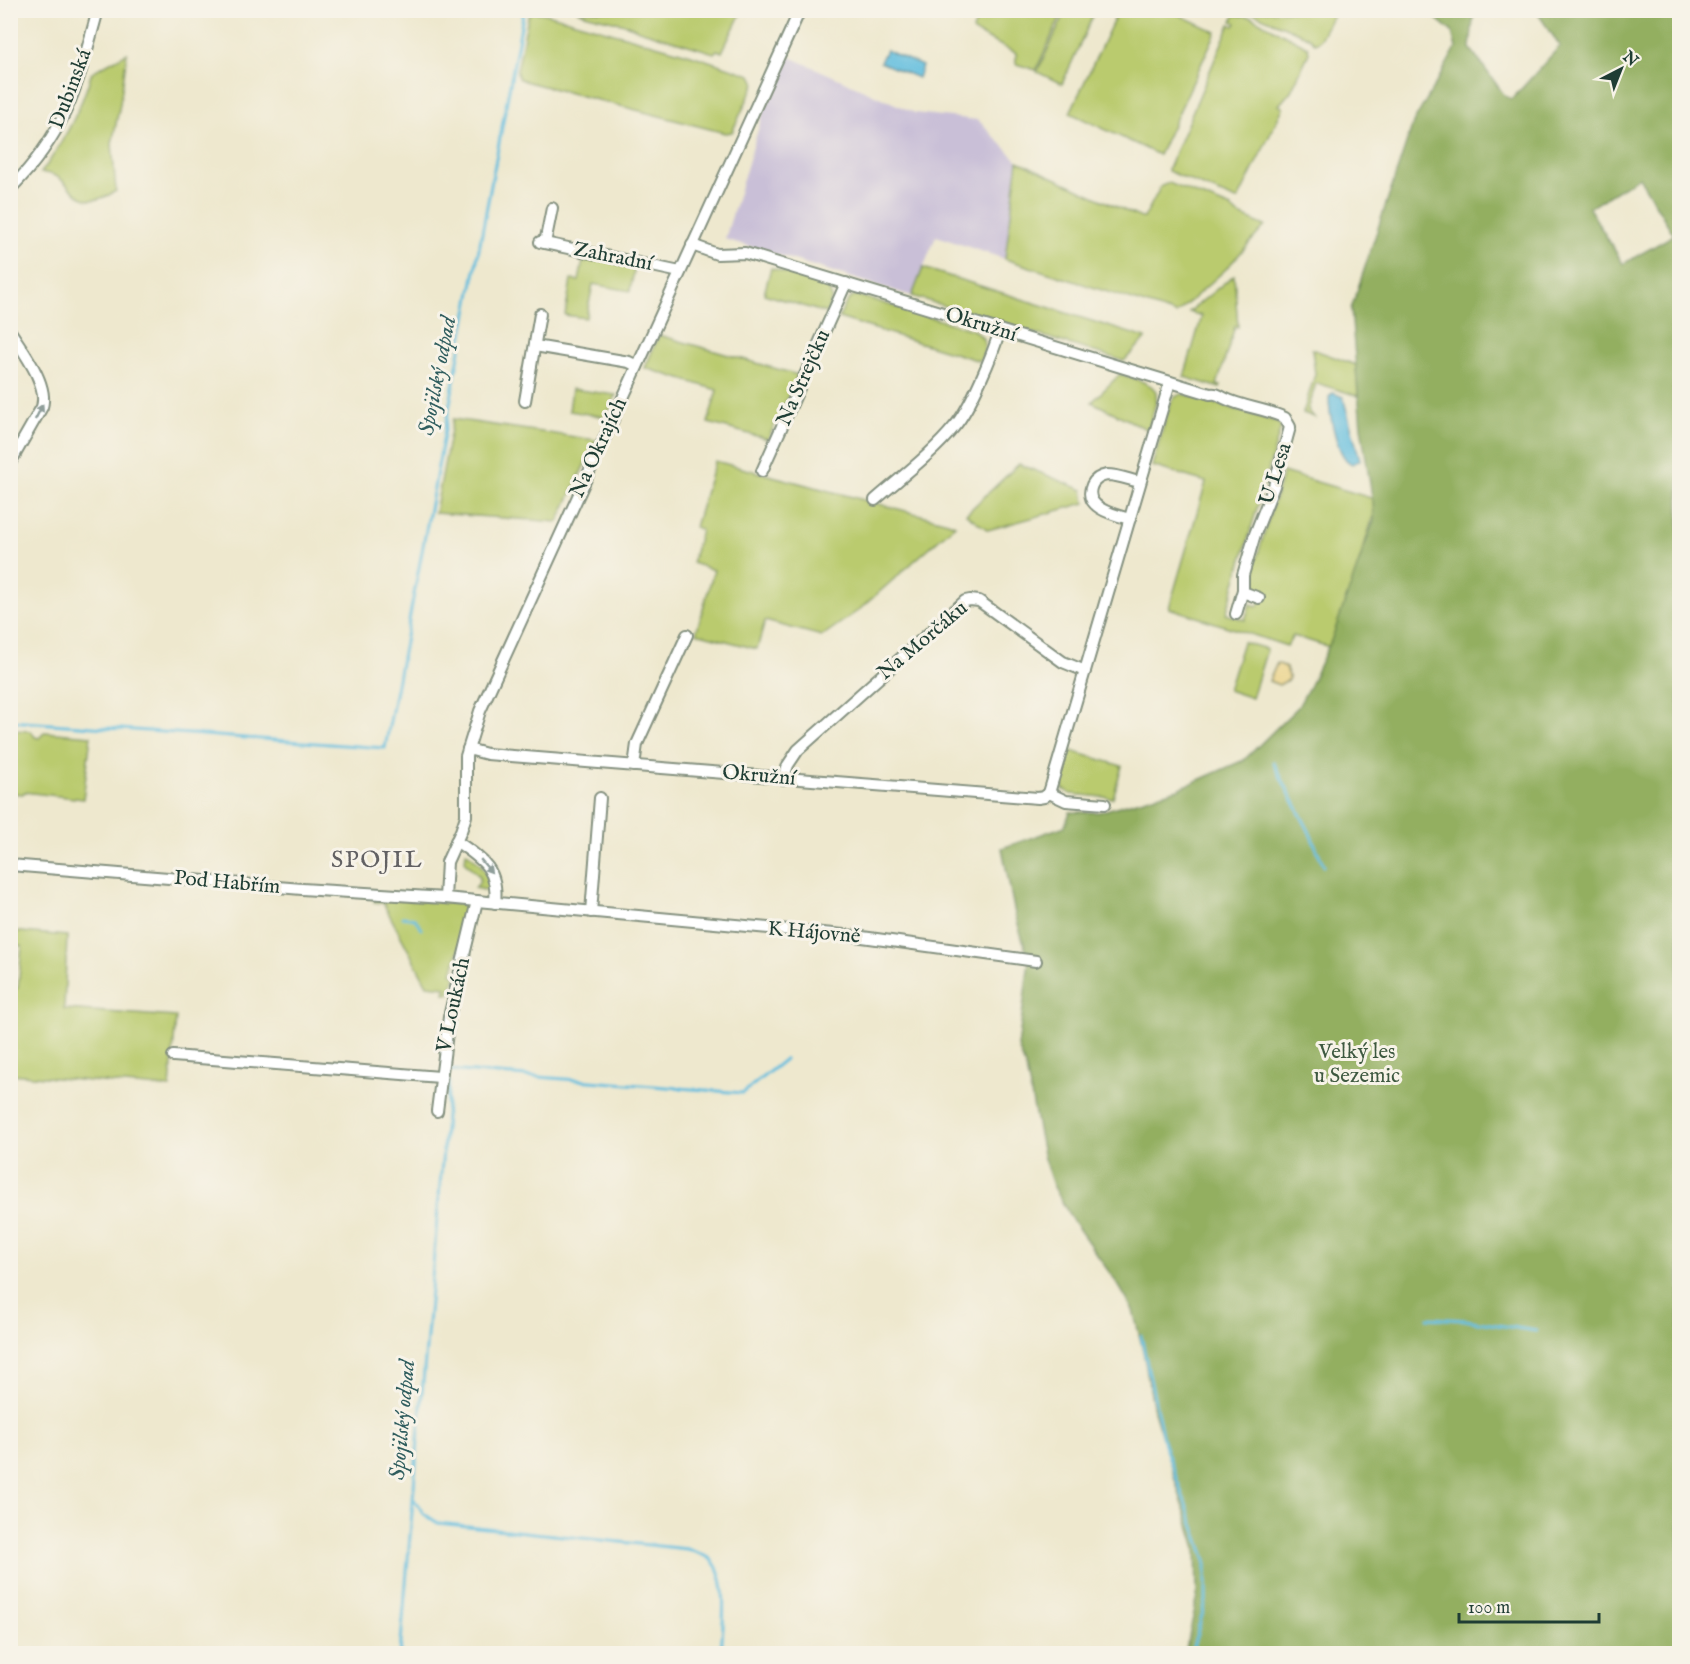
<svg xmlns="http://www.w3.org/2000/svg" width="1690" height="1664" viewBox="0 0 1690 1664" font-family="'IM FELL English',serif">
<rect width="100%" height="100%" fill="#f7f3e8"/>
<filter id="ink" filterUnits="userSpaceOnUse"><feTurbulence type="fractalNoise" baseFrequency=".0167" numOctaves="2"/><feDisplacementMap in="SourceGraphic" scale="12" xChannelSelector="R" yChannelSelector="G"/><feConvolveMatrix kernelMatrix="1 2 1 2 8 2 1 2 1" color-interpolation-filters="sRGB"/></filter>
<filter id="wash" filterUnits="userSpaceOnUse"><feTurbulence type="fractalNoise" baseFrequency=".008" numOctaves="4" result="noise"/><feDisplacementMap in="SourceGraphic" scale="24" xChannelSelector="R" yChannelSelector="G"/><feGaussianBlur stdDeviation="1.35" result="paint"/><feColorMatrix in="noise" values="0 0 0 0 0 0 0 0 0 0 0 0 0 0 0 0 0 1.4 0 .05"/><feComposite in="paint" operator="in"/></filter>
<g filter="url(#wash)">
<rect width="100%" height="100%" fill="#eee8ce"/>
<!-- industrial -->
<polygon fill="#c9bfd7" points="788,56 915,113 978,120 1018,161 1005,259 936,236 912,296 725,239 764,110"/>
<!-- green -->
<g fill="#bacb6e" stroke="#6c8451" stroke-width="1.5">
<path d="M577,11h165l-20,41 -5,-2 -3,3 -75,-23c-18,-11 -43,-10 -62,-19z"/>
<polygon points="981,11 981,10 1063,11 1036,70 1016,64 1016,53 974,32 973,30"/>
<polygon points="1066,11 1095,11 1062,84 1037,72"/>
<polygon points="1118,11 1171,11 1216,32 1159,155 1070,113"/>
<polygon points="1248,11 1247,11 1335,11 1319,41 1315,43 1308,37"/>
<polygon points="534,12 547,14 691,55 751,75 755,83 732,132 725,133 528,82 518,78 517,71 528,17 531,13"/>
<polygon points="1235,15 1251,17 1308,47 1309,53 1291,91 1279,105 1283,108 1239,198 1236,200 1168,171 1168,169 1230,24 1234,26 1236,23 1232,21"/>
<path d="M127,53l-7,51 -8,40 4,47c-46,28 -40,-19 -75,-18 23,-31 40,-64 51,-101z"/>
<polygon points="1018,161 1141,218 1144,218 1161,186 1169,183 1231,208 1237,214 1265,226 1226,269 1176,314 1005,259"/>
<polygon points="584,256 635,266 630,291 593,284 586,318 565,315 571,280 579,281"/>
<polygon points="771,268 823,284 828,288 832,298 826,313 764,294"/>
<polygon points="923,268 1146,338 1124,361 912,296"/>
<polygon points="1234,275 1238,327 1235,326 1217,385 1221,386 1220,388 1184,377 1202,316 1189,312"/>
<path d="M856,295l117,35c15,9 14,17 7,31l-141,-43c4,-10 7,-18 17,-23z"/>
<polygon points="659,335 798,375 768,439 708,423 717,390 645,368"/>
<polygon points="1312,349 1356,365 1358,396 1316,383 1308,410 1314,417 1303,413 1315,374"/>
<path d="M1120,374c44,14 41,13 28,56l-56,-28z"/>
<polygon points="572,389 616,395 606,417 569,411"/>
<polygon points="1181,394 1188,395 1277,422 1281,427 1226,614 1245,620 1250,604 1258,606 1263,592 1252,587 1250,580 1283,472 1378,500 1333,648 1293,636 1287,646 1169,608 1206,482 1152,466 1170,404 1175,397"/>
<polygon points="453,419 596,440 558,522 435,513"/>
<polygon points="715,461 948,522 955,525 859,610 822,636 765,621 757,649 696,633 714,570 692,563 701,530 695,527"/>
<polygon points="1019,464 1083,490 1085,503 988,530 966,514"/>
<polygon points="1243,642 1267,649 1252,698 1228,690"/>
<polygon points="11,730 31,731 35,737 39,738 45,732 91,736 83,799 24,792 23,794 11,793"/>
<polygon points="1068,750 1122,766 1113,798 1071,794 1063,789 1060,778"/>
<path d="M466,852c14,10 24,21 24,39l-15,-3 4,-5 1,-6 -15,-15z"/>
<polygon points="375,898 464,904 472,912 470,922 465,927 452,973 456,977 449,994 444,993 446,987 427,985 383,903 374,902"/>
<polygon points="10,931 67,936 64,1009 176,1017 170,1088 11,1074 11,988 18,988 22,946 11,945"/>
</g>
<!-- forest -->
<path fill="#93af61" stroke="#59764a" stroke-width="1.5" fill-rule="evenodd" d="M1427,11h47l-4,37 35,48 7,3 48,-53 -24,-35h143v1642h-494l12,-54 -1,-51 -42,-137 -11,-61 -10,-40 -14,-24 -48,-68 -18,-33 -9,-26 -18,-90 -8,-22 11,-86 -14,-47 -13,-66 63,-22 5,-14h29l79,-23 66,-29 54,-53 12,-22 21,-44 43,-121 -1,-17 -12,-76 -10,-118 62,-186 43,-75 -4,-16zM1639,177l35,58 -51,29 -34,-56z"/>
<!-- sand -->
<polygon fill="#eeda9e" stroke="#868c69" stroke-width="1.5" points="1277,663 1286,667 1289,677 1288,680 1279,685 1269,681"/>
<!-- water -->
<g fill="#60bdde" stroke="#407d89" stroke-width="1.5">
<polygon points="886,50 922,66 918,78 880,62"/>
<path d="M1333,393l10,4 16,59 1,4 -7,4c-16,-3 -24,-52 -24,-67z"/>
</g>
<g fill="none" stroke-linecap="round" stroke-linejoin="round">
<!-- stream -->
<g stroke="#60bdde" stroke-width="3">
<polyline points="10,721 385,748 524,10"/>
<polyline points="1273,762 1309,831 1324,866"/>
<polyline points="403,917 415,919 422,929"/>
<polyline points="448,1070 743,1093 785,1059"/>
<path d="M449,1081l-36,417 11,16 14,9 249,26c7,3 16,5 22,9 22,16 13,71 12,96"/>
<polyline points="1428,1318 1465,1320 1536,1331"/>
<polyline points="1141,1336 1164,1444 1206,1560 1206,1601 1191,1654"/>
<polyline points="1677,1405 1680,1410"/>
<polyline points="400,1654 413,1500"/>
</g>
</g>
</g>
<g filter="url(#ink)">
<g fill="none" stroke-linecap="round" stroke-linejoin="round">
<!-- minor casing -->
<g stroke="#869281" stroke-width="14">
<g id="minor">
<path d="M10,189c57,-57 67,-103 88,-179"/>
<polyline points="540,242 680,272"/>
<polyline points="545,243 552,208"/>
<path d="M692,245l25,9 28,-1 465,141c7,-1 8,1 14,4 20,10 41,10 61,20l5,9 -16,59 -19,48 -12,41v15l-7,24"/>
<path d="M10,331c12,19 39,53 32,76l-32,56"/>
<polyline points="535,346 629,362 637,366"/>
<polyline points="525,401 540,314"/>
<polyline points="762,471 846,283"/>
<path d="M875,500c25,-22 58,-47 79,-73 16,-18 39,-73 46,-97"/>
<path d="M1130,519c-15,-4 -48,-11 -38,-34 3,-6 9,-9 15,-10 11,0 23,5 33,7"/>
<polyline points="1243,592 1259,598"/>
<polyline points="468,749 487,754 1038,798 1044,797 1049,793 1066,801 1105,804"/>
<polyline points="634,766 637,744 687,635"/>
<polyline points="783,779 788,765 798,750 965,601 970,600 979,601 1063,662 1085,671"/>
<polyline points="1049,793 1170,382"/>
<path d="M456,841c26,18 43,28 39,62"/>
<polyline points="10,865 302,889 445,898 855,936 1036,961"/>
<polyline points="445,898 447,862 461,831 466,816 466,756 480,711 800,10"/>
<polyline points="591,912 600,798"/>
<polyline points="173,1056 440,1077"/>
<polyline points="437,1111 449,1017 477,901"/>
</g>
</g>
<!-- minor -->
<use href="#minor" stroke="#fff" stroke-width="10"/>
</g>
<!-- one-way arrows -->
<defs><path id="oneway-solid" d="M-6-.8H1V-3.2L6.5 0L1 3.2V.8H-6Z" transform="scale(1.5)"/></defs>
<g fill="#8f9e9a">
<use href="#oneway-solid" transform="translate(39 412) rotate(-63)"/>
<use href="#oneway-solid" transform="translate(486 866) rotate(50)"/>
</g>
</g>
<g text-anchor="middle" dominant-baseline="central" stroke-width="6" stroke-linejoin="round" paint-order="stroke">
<!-- street labels -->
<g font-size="21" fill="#1f3d34" stroke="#f7f3e8">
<text transform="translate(71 89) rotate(-69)">Dubinská</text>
<text transform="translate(613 257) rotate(11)">Zahradní</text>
<text transform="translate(981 325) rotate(17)">Okružní</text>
<text transform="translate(804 378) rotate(-66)">Na Strejčku</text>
<text transform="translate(599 448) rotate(-65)">Na Okrajích</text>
<text transform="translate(1276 474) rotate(-72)">U Lesa</text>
<text transform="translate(923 641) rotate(-40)">Na Morčáku</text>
<text transform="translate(759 776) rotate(5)">Okružní</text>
<text transform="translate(227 883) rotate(5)">Pod Habřím</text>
<text transform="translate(814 933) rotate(5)">K Hájovně</text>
<text transform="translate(454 1005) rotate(-78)">V Loukách</text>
</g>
<!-- park labels -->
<g font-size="21" fill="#3e5940" stroke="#f7f3e8">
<text x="1357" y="1052">Velký les<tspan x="1357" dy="24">u Sezemic</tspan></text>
</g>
<!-- water labels -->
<g font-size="22" font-style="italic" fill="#2f5d5e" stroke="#f7f3e8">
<text transform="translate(438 376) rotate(-79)">Spojilský odpad</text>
<text transform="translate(403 1420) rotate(-85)">Spojilský odpad</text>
</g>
<!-- quarter labels -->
<g font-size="24" letter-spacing="1.5" fill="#626163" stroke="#f7f3e8">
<text x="377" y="860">SPOJIL</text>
</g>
</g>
<!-- margin -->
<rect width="1690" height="1664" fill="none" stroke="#f7f3e8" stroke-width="36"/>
<!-- north arrow -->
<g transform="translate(1621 69) rotate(42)" stroke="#f7f3e8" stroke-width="4.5" paint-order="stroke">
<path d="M0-4.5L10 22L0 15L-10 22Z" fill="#1f3d34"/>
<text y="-9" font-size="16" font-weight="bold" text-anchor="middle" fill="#1f3d34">N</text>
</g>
<!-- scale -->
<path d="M1459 1613v9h140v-9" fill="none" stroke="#1f3d34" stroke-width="3"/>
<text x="1468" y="1613" font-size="18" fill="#1f3d34" stroke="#f7f3e8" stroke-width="4.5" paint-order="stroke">100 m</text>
</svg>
